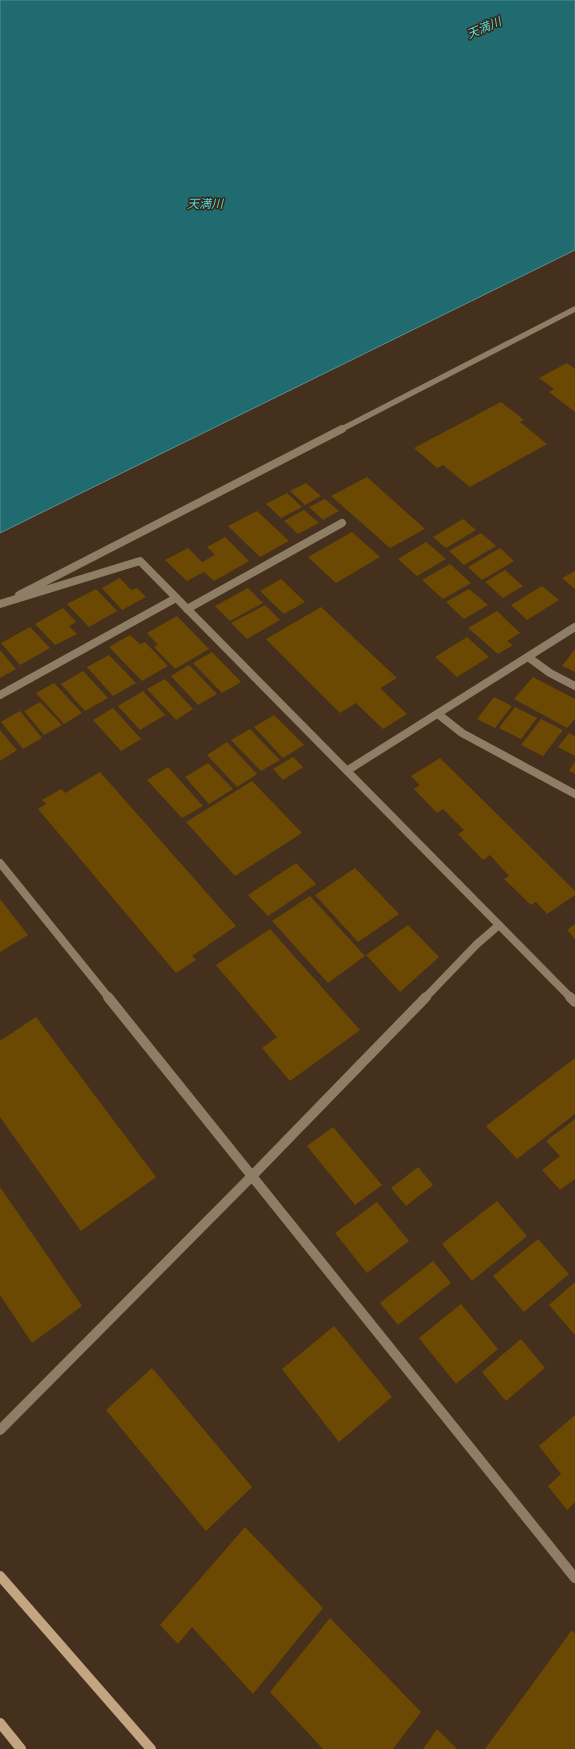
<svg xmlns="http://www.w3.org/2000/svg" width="575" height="1749" viewBox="0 0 575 1749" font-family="Raleway,'Noto Sans JP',sans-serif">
<rect width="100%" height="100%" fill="#44301c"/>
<!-- water -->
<polygon fill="#1f6b70" stroke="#5d8e8e" points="0,0 575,0 575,250 0,533"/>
<!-- building -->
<g fill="#6c4902">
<polygon points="567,363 575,369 575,412 549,392 554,389 539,378"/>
<polygon points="501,402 524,420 520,422 547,444 470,487 443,465 437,468 414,448"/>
<polygon points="367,477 425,529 390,548 331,496"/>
<polygon points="306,483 321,496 305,505 290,491"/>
<polygon points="287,493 302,507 281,518 266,504"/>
<polygon points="325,499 339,511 323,520 309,507"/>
<polygon points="304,510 319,523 298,534 284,521"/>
<polygon points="257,511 289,541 260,557 228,526"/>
<polygon points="463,519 476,530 446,548 433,537"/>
<polygon points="352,532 380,557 336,583 308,557"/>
<polygon points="481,533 496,546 464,565 449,551"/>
<polygon points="225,537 249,561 214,581 204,572 187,581 165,560 188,548 202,562 215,555 207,547"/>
<polygon points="426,542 446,559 417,576 398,559"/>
<polygon points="500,548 514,561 482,580 468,567"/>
<polygon points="450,564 471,583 443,599 422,580"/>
<polygon points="505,570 523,586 503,598 485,582"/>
<polygon points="575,571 575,589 562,578"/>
<polygon points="120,578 131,590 137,588 146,597 122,610 102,588"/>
<polygon points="281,579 305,602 284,614 260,591"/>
<polygon points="542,586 559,600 527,620 511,605"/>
<polygon points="248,588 263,603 230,621 215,606"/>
<polygon points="96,589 117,611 89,627 67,604"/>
<polygon points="469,589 488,605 464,619 446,602"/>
<polygon points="265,605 280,620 247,639 231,623"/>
<polygon points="321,607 397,678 380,688 407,714 383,729 356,703 340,713 266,639"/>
<polygon points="63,608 76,622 69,626 77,634 55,645 35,624"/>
<polygon points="497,611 520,633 507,641 513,645 498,654 468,628"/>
<polygon points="177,616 209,649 175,669 154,647 158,645 147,633"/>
<polygon points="30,627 50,648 20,665 1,643"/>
<polygon points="130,635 140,644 145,642 168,666 142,681 109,647"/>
<polygon points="467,637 489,657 457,677 435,657"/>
<polygon points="575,649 575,672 562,666"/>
<polygon points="0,650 16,669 0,678"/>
<polygon points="212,652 241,682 222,693 193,663"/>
<polygon points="109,655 136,683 113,696 87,667"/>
<polygon points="189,665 217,694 198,705 171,676"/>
<polygon points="83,671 108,698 85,711 61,684"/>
<polygon points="533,677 575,699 575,719 567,728 514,699"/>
<polygon points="165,679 193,709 176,720 147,689"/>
<polygon points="54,683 82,713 64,724 36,693"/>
<polygon points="143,691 165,715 140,730 118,706"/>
<polygon points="494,697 512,706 495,728 477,719"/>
<polygon points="40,702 62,725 44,735 24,711"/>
<polygon points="515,707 537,718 521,739 499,728"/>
<polygon points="113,708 141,739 121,751 93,720"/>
<polygon points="20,711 42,738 23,749 1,722"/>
<polygon points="274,715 304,745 283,758 254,727"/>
<polygon points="541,719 563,730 543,756 521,745"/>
<polygon points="250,729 280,760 261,771 231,740"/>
<polygon points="0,730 17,750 0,761"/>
<polygon points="569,733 575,736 575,756 558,747"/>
<polygon points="227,742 257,774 237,787 207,755"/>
<polygon points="293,757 303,767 283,780 273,769"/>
<polygon points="440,758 575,891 575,895 547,914 536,902 531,905 504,879 509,876 490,855 483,860 458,834 464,830 443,809 437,813 414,789 420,785 411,776"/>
<polygon points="575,762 575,774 569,771"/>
<polygon points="208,763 233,789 209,804 185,777"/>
<polygon points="168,767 203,806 182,818 147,780"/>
<polygon points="100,772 236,926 192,956 196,960 176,973 38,809 46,804 42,800 61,789 65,793"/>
<polygon points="252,781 302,833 235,876 186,822"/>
<polygon points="296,863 316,884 268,916 248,895"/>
<polygon points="355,868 399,914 358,942 315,895"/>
<polygon points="310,896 365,956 328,983 272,921"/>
<polygon points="0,899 28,935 0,952"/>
<polygon points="575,924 575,939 567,930"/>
<polygon points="408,925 439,957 400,992 366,955"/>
<polygon points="270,929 360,1030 290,1081 262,1048 277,1037 216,965"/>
<polygon points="36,1017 156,1177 81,1231 0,1117 0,1041"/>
<polygon points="575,1058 575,1114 517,1159 486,1126"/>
<polygon points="575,1119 575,1179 560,1190 542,1170 560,1156 546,1141"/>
<polygon points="333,1127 382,1185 355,1205 307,1146"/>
<polygon points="418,1167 433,1185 406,1206 391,1188"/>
<polygon points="0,1187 82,1306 32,1343 0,1295"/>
<polygon points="497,1201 527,1236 472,1281 442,1244"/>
<polygon points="377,1202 409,1241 367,1273 335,1233"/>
<polygon points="538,1239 569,1274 524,1312 493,1276"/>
<polygon points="433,1261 451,1283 398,1325 380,1303"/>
<polygon points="575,1282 575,1335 549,1305"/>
<polygon points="461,1304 498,1349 456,1384 419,1338"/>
<polygon points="334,1326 392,1397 339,1442 282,1369"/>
<polygon points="521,1339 545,1368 506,1401 482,1372"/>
<polygon points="152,1368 252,1487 206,1531 106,1410"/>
<polygon points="575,1415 575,1502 567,1510 548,1486 561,1474 539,1446"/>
<polygon points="245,1527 323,1608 253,1694 192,1627 178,1644 160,1625"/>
<polygon points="330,1618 421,1712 393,1749 323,1749 270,1692"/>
<polygon points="572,1630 575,1634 575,1749 485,1749"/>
<polygon points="437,1729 457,1749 423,1749"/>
</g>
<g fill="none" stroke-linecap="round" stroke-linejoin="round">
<!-- street-far2 -->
<polyline stroke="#8f7e66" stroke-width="5.5" points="340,430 575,309"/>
<!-- street-far1 -->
<g stroke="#8f7e66" stroke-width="8">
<polyline points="19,595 342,429"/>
<polyline points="0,604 140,561 571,998"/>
<polyline points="187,609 342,523"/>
<polyline points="528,657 550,673 575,686"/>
<polyline points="0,695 176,598"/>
<polyline points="438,714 462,733 575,794"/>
<polyline points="348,770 575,627"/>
<polyline points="0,863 109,998"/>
<polyline points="425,998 477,944 499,925"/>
</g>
<!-- street -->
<g stroke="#8f7e66" stroke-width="10">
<polyline points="108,997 575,1578"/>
<polyline points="570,997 575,1002"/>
<polyline points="0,1430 253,1175 426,997"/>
</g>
<!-- secondary -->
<g stroke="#c3a681" stroke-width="10">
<polyline points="0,1576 151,1749"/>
<polyline points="0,1723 21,1749"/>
</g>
</g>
<g text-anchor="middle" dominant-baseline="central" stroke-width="3" stroke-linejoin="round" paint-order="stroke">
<!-- far-water labels -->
<g font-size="12" font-style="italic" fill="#4ddbe6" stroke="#3a2612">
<text transform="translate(484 28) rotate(-23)">天満川</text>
<text x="205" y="204">天満川</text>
</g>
</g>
</svg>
